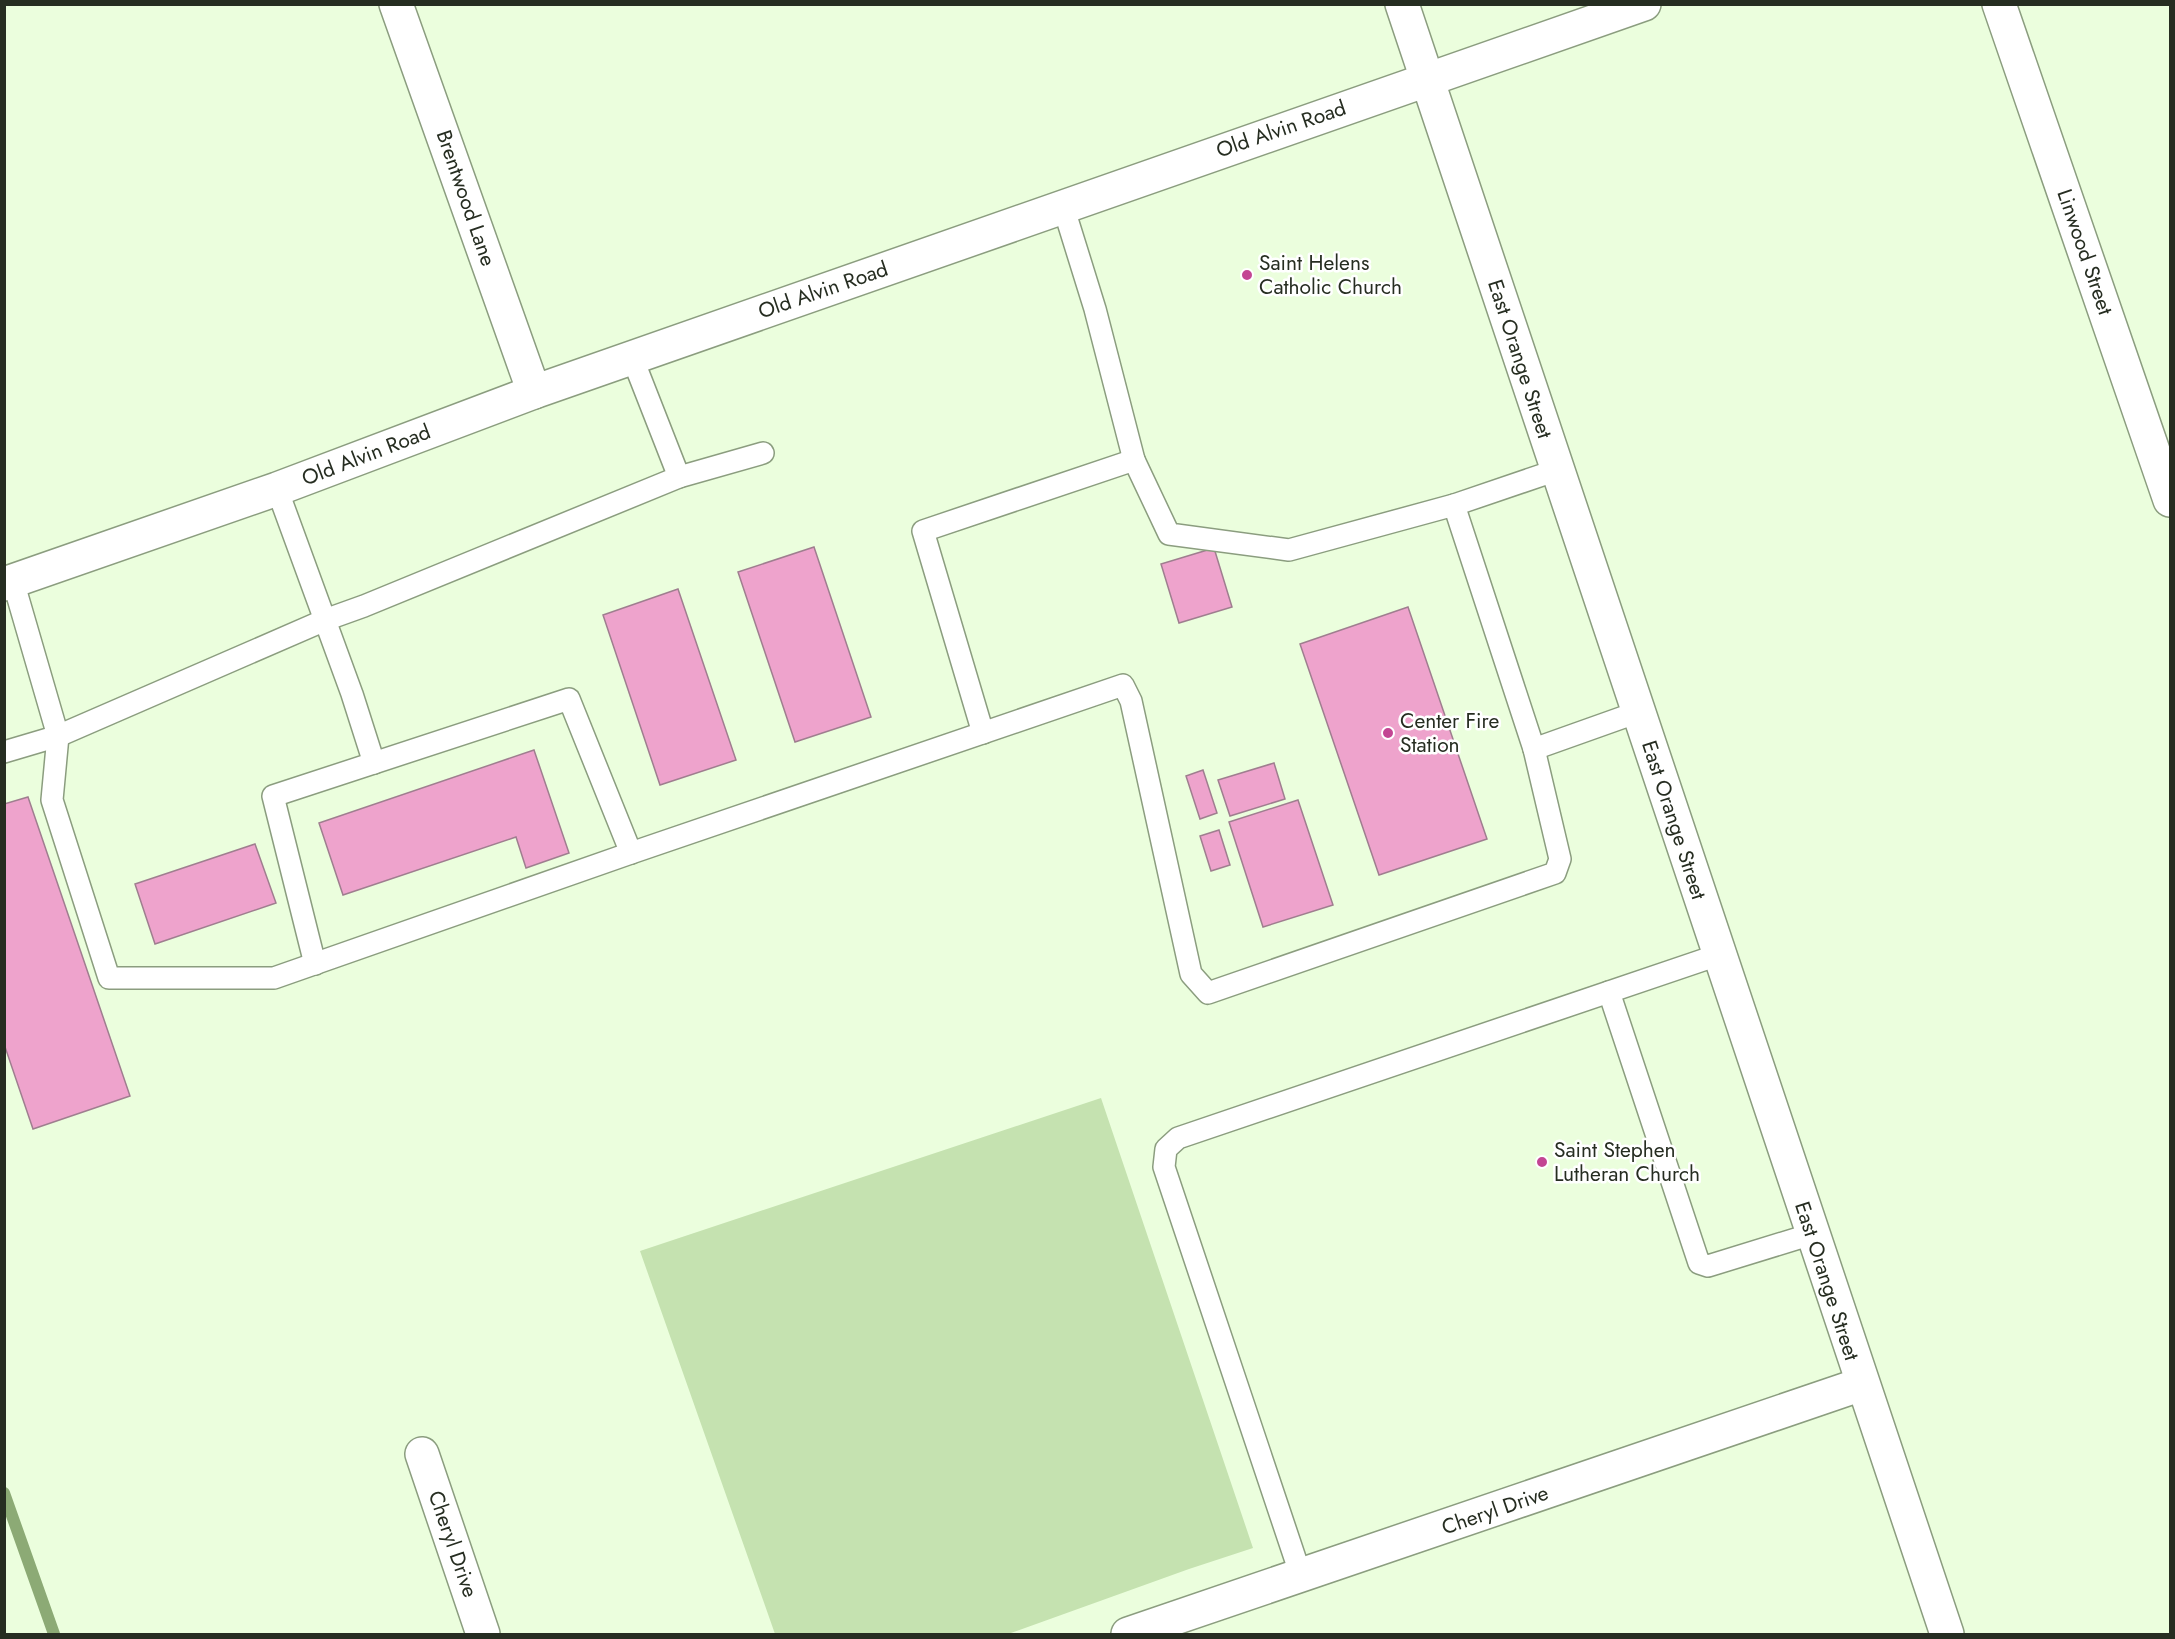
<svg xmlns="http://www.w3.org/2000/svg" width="2175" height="1639" viewBox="0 0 2175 1639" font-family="Jost,sans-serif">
<rect width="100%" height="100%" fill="#ebfedd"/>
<!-- green -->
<polygon fill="#c5e2b0" points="1101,1098 1253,1548 1189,1569 1008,1634 775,1634 640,1251"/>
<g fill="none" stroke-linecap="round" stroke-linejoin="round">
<!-- stream -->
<polyline stroke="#8caa75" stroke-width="12" points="4,1493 54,1634"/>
</g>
<!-- building -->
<g fill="#eea3cc" stroke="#9f7e8f" stroke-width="1.5">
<polygon points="814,547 871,717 795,742 738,572"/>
<polygon points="1214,548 1232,607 1179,623 1161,564"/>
<polygon points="678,589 736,760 660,785 603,615"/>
<polygon points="1408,607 1487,839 1379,875 1300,644"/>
<polygon points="534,750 569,853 526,868 516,837 343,895 319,823"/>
<polygon points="1274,763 1285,799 1230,816 1218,780"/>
<polygon points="1203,770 1217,813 1200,819 1186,776"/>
<polygon points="28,797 130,1096 33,1129 4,1044 4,804"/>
<polygon points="1298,800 1333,905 1263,927 1229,822"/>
<polygon points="1219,830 1230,865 1211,871 1200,836"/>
<polygon points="255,844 276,903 155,944 135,884"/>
</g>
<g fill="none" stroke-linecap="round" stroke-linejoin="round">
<!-- lane casing -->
<g stroke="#8b9d7f" stroke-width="24">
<g id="lane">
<polyline points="1063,206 1095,309 1134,460"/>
<polyline points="1557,470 1454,505 1534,749 1638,712"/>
<polyline points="679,477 763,453"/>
<polyline points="277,489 352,694 374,763"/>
<polyline points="13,581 58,736 52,800 109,978 274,978 631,853 1123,685 1131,701 1191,974 1208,993 1555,873 1560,859 1534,749"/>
<polyline points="983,733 923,531 1134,460 1169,534 1289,550 1454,505"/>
<polyline points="4,752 58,736 325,620 364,606 679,477 632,357"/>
<polyline points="315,964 273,796 569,699 631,853"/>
<polyline points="1609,992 1699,1263 1708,1266 1812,1234"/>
<polyline points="1301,1576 1164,1167 1166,1149 1178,1138 1718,955"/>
</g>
</g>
<!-- street casing -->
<g stroke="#8b9d7f" stroke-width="36">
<g id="street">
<polyline points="396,4 534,392"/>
<polyline points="1999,4 2170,500"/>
<polyline points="422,1454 483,1634"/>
<polyline points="1128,1634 1862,1384"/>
</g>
</g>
<!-- secondary casing -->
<g stroke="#8b9d7f" stroke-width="36">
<g id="secondary">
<polyline points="1402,4 1947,1634"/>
<polyline points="4,584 277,489 534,392 1644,4"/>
</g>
</g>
<!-- lane -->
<use href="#lane" stroke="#fff" stroke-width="21"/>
<!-- street -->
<use href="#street" stroke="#fff" stroke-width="33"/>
<!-- secondary -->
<use href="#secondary" stroke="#fff" stroke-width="33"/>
</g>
<!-- markers -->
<g fill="#c34593" stroke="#fff" stroke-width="2">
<circle cx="1247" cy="275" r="6"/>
<circle cx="1388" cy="733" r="6"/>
<circle cx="1542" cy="1162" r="6"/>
</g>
<g text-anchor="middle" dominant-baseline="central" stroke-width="5" stroke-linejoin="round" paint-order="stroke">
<!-- street labels -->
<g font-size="21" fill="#262d21" stroke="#fff">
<text transform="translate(1281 129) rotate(-19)">Old Alvin Road</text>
<text transform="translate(466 198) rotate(71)">Brentwood Lane</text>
<text transform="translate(2085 252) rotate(71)">Linwood Street</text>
<text transform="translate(823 290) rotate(-19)">Old Alvin Road</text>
<text transform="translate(1520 359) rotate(72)">East Orange Street</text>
<text transform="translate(366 455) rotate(-21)">Old Alvin Road</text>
<text transform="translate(1674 820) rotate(72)">East Orange Street</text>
<text transform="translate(1827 1281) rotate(72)">East Orange Street</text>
<text transform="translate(1495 1510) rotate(-19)">Cheryl Drive</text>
<text transform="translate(453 1544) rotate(71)">Cheryl Drive</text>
</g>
<!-- poi labels -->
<g font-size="21" fill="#262d21" stroke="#fff" text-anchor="start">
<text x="1259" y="263">Saint Helens<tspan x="1259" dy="24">Catholic Church</tspan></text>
<text x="1400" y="721">Center Fire<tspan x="1400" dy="24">Station</tspan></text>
<text x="1554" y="1150">Saint Stephen<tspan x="1554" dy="24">Lutheran Church</tspan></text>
</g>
</g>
<!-- border -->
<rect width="2175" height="1639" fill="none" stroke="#262d21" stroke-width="12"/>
</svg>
